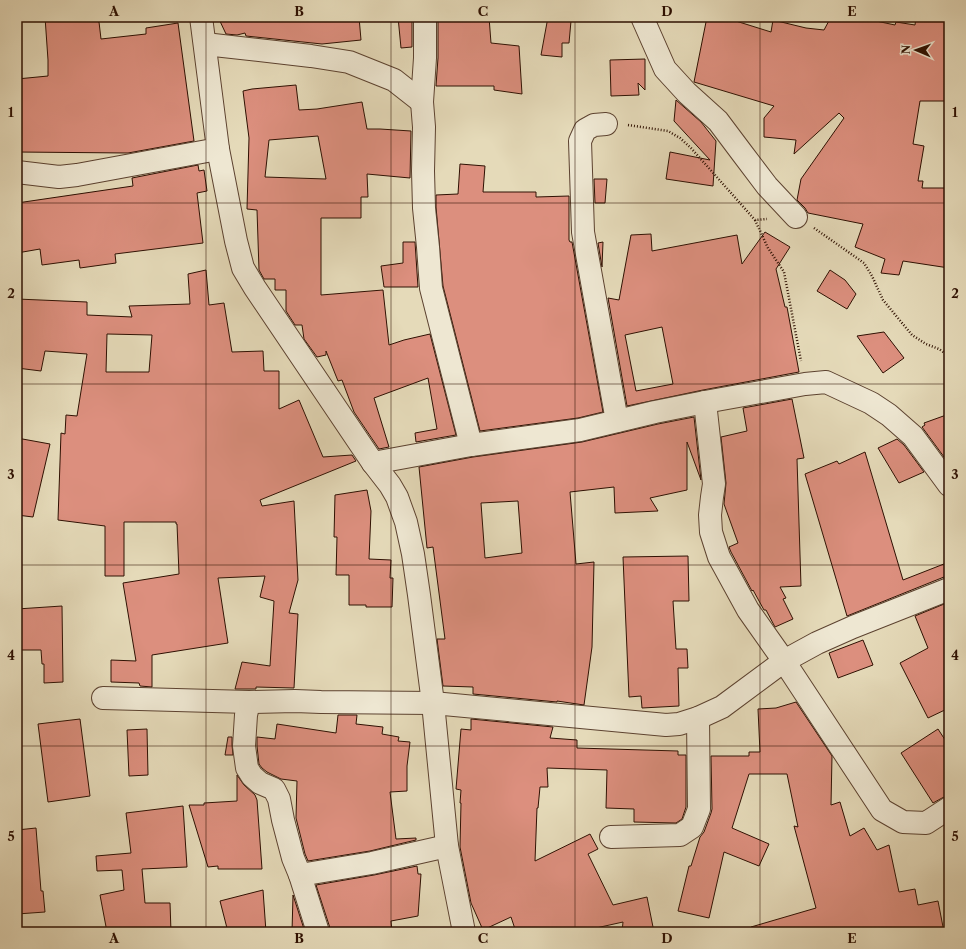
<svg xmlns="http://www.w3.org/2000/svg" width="966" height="949" viewBox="0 0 966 949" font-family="'Libre Caslon Text',serif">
<rect width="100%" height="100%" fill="#e5dab9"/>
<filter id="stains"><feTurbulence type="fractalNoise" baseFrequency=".005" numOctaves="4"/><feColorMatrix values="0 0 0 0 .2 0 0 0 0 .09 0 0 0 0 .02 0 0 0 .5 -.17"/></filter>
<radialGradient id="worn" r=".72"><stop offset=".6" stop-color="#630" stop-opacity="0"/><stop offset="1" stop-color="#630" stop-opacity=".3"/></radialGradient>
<!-- building -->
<g fill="#dc8f7e" stroke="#2e1002" fill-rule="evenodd">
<polygon points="45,17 97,17 98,22 99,22 101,39 146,34 146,28 178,23 194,141 128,153 17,152 17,79 48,76 48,60"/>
<polygon points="218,17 359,17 361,40 322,44 246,36 245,33 237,35 226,34"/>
<polygon points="398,17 412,17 412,47 401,48"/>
<polygon points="438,17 489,17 491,43 519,46 522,94 494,90 494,86 436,86 438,58"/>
<polygon points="548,17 553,17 571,21 569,43 562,43 562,57 541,55"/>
<polygon points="707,17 723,17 771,32 773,20 806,28 824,30 831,17 857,17 895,25 896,22 915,25 916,17 949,17 949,101 920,101 913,144 924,146 918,181 923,181 922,188 949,188 949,268 903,261 899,275 881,273 885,259 855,247 863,224 808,213 805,208 797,200 801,179 844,118 839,113 794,154 796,140 764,137 764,118 774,106 694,82"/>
<polygon points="645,59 645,90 638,83 639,95 611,96 610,60"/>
<path d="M296,85l3,25 18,-1 45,-7 5,27h13l31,2 -1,47 -43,-4 1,23h-7v21h-40v77l62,-5 6,55 15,-5 26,-6 26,101 -40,7 -1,-9 22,-4 -9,-51 -54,20 15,49 -10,2 -25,-37 -12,-32 -4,1 -12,-30v4l-9,2 -13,-18 -2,-14h-7l-9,-14v-21h-11v-11h-11l-5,-9 -2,-60 -10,-1 2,-71 -6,-47 9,-2zM318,136l8,43 -61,-2 4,-37z"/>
<polygon points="676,100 701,122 716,141 713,186 666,179 670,152 710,160 674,121"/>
<polygon points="460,164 485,166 483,192 536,192 536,197 569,196 569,240 570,242 572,242 603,412 578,418 480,431 443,286 436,207 436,195 458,194"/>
<polygon points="198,165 199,171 204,170 207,191 197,193 203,243 115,254 116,263 80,268 79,260 42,265 40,249 17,253 17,203 133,186 132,178"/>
<polygon points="594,179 607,179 605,203 595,203"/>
<path d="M765,232l25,15 -14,22 9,38h2l12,65 -96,18 -76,16 -19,-108 11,2 12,-65 20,-1 1,17 85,-16 5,29zM662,327l11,57 -37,7 -11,-56z"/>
<polygon points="403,242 415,242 418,287 384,287 381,266 403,263"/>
<polygon points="603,242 602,267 598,243"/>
<path d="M206,270l3,35 15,-2 8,49 31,-1 1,20h15v38l20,-9 24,57 29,-2 4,6 -96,39 2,6 32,-5 4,79 -9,33 9,1 -4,74 -38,-1v2h-21l7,-27 28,4 4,-65 -14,-4 5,-21 -47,2 10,65 -76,12v32l-12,-1 -1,-3 -28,-1v-22l25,1 -13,-78 56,-9 -2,-50h-1v-2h-52v54h-19v-50l-47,-6 3,-87 4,1 1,-19 11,1 10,-62 -42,-3 -4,20 -24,-3v-69l70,3v13l45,2 -3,-11 61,-2 -2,-30zM107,334l45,1 -3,37h-43z"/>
<polygon points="830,270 845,280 856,294 847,309 817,291"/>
<polygon points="884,332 904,358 883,373 857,336"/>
<polygon points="792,399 804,458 797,459 801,586 780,587 786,598 783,599 793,619 775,627 766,610 764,610 753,590 752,591 731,552 729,547 738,543 724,504 726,483 721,437 747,431 743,408"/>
<polygon points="949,414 949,460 947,461 922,427 925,425 924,423"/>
<path d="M694,417l7,63 -14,-38v48l-37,8 8,13 -43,2 -1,-26 -44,5 6,72 18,-2 -2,85 -8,58 -27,-4v1l-84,-8v-7l-30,-1 -6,-47h8l-12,-92 -6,1 -8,-81 54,-10 109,-15 76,-18zM518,501l4,52 -37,5 -4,-55z"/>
<polygon points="17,438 50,444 33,517 17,515"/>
<polygon points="897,439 904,445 924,472 899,483 878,448"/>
<polygon points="865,452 903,580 949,562 949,577 944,577 847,616 805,474 837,461 839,464"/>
<polygon points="367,490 371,511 369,559 391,560 390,578 393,578 392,607 366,607 366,605 349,605 349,575 336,575 337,537 334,537 335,495"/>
<polygon points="688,556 689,601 673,601 676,649 687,649 688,668 678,668 679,706 642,708 641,696 629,697 623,557"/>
<polygon points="949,602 949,708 928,718 900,663 928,648 915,616"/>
<polygon points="62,606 63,682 44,683 44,664 42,664 41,650 17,650 17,609"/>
<polygon points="863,640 873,665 838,678 829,653"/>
<polygon points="796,702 832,756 831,805 840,802 850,836 864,828 877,850 889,845 899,892 915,889 918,905 938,901 944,932 752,932 751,927 816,908 794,826 798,827 787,774 749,774 732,828 769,844 759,866 724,852 709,918 678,911 689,866 691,866 700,837 704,832 711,813 712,809 711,756 749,756 749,752 760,752 758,709 776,708"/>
<polygon points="338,715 357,715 356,724 383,727 382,734 399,737 398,741 410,742 407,766 407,791 390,792 396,839 416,838 416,840 370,851 308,861 305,854 296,818 297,781 281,779 267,772 262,768 259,764 257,746 257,737 275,739 277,724 336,733"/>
<polygon points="80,719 90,796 48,802 38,724"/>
<polygon points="471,719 553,727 550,738 577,740 577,748 678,751 678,755 686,755 686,807 682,819 676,823 634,822 634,809 606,808 607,770 547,768 548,787 540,787 538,808 537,808 535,861 590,834 598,849 588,854 613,905 647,897 654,932 622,932 623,922 578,932 516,932 511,917 483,930 471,903 460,847 461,803 460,803 461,790 456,789 461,729 471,730"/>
<polygon points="147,729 148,775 129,776 127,730"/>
<polygon points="938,729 949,746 949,795 942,798 933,803 901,753"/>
<polygon points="228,737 232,737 232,745 233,755 225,755"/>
<polygon points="237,775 244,785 255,795 257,800 262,869 218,869 218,866 208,867 189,805 204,805 204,803 237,801"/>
<polygon points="183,806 187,867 142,869 145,903 170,903 171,932 107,932 100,895 124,890 122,870 97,871 96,856 131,853 126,813"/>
<polygon points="36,828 41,891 43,891 45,912 17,914 17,870 19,869 17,830"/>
<polygon points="417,866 418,874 421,874 418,916 391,921 392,932 330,932 330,928 316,885 374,875"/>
<polygon points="263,890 266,932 228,932 220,901"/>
<polygon points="293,895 305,932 292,932"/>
</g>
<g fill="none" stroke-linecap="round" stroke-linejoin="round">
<!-- minor casing -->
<g stroke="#5c4230" stroke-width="24">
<g id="minor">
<polyline points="201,17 218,149 236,241 243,268 255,288 373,463 390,485 397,497 406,522 413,554 419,595 433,703 447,846 464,932"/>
<polyline points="425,17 425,58 422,102 424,127 423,171 424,208 428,247 431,288 471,445"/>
<polyline points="642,17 665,69 687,93 718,121 742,153 767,186 796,217"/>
<polyline points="205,44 311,56 349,62 394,80 422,102"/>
<polyline points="606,124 594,125 585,130 580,141 583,232 617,421"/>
<polyline points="17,172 59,177 77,175 218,149"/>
<polyline points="705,402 714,484 712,497 710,515 711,532 719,557 748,610 784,661 882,810 903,822 926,823 949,808"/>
<polyline points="373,463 471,445 580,430 655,412 705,402 805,384 826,382 871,403 889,415 913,436 949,485"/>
<polyline points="103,698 249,702 295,701 321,702 433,703 666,725 679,724 698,718 722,707 784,661 817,643 853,627 949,589"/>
<polyline points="249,702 246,715 244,746 247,768 252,776 260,783 274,789 279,799 283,820 293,858 300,875 318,932"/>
<polyline points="611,837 680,835 692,827 699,809 698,718"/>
<polyline points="300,875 372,863 447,846"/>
</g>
</g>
<!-- path -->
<g stroke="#2e1002" stroke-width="2.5" stroke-dasharray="1 2" stroke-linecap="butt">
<polyline points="628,125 668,131 680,138 691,148 755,220 767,219"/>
<polyline points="755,220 768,248 784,272 801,361"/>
<polyline points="814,228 864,263 872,276 883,300 912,335 926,344 939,349 949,356"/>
</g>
<!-- minor -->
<use href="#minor" stroke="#eee7d2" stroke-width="22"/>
</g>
<!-- grid -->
<path fill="none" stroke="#2e1002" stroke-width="1" stroke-opacity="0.55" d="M206,17v915M391,17v915M575,17v915M760,17v915M17,203h932M17,384h932M17,565h932M17,746h932"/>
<!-- margin -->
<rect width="966" height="949" fill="none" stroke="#e5dab9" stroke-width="44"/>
<!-- north arrow -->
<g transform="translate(916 50) rotate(272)" stroke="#eee7d2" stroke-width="3" paint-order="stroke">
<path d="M0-3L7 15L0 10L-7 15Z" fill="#2e1002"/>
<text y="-6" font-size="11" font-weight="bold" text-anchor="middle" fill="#2e1002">N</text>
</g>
<rect x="22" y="22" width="922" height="905" fill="none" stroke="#2e1002" stroke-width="1.5"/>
<g font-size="13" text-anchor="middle" font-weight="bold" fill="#2e1002">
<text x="114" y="16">A</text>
<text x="299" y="16">B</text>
<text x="483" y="16">C</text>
<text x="667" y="16">D</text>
<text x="852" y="16">E</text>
<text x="11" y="117">1</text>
<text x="955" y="117">1</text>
<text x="11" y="298">2</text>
<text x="955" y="298">2</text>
<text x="11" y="479">3</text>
<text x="955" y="479">3</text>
<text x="11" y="660">4</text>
<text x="955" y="660">4</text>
<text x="11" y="841">5</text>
<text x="955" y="841">5</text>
<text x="114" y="943">A</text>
<text x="299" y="943">B</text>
<text x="483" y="943">C</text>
<text x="667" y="943">D</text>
<text x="852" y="943">E</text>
</g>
<rect width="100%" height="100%" filter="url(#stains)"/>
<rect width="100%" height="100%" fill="url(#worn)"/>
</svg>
